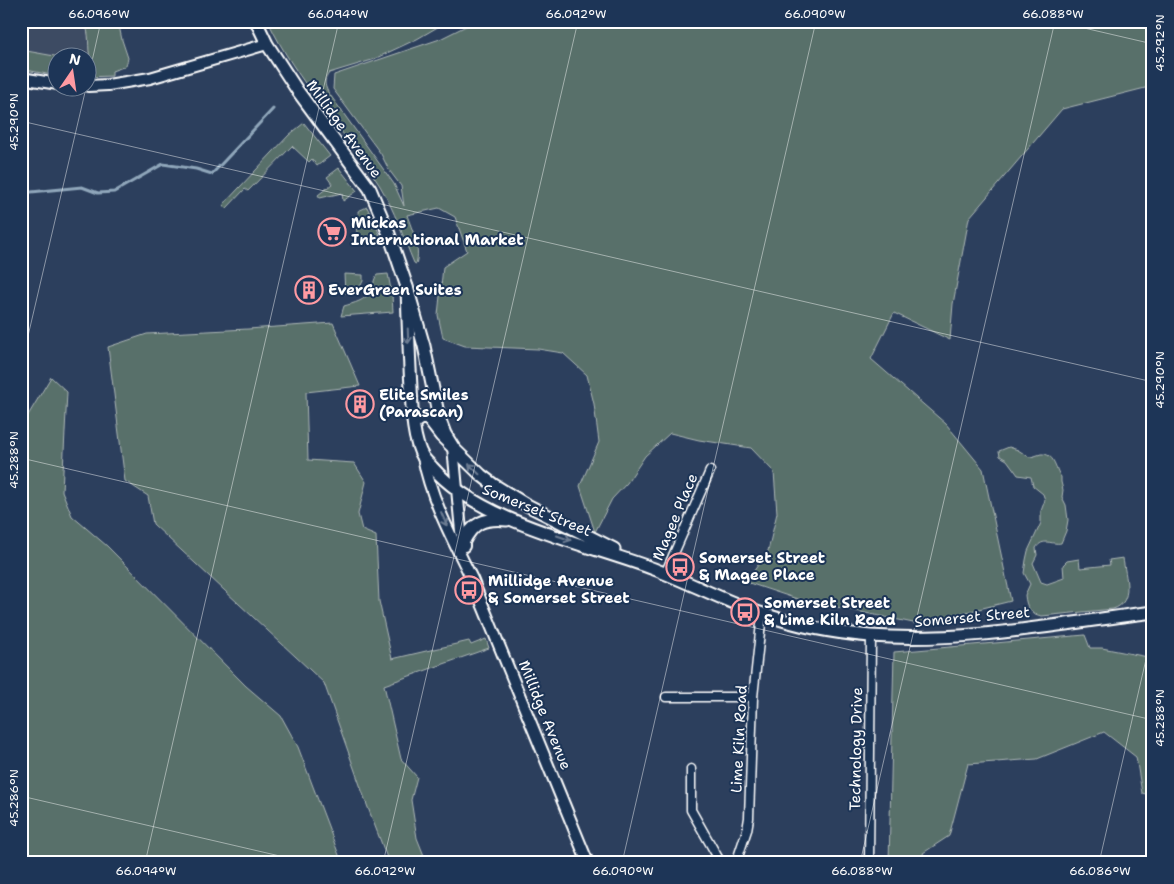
<svg xmlns="http://www.w3.org/2000/svg" width="1174" height="884" viewBox="0 0 1174 884" font-family="'Shantell Sans',sans-serif">
<rect width="100%" height="100%" fill="#2c3f5d"/>
<filter id="ink" filterUnits="userSpaceOnUse"><feTurbulence type="fractalNoise" baseFrequency=".02" numOctaves="2"/><feDisplacementMap in="SourceGraphic" scale="10" xChannelSelector="R" yChannelSelector="G"/><feConvolveMatrix kernelMatrix="1 2 1 2 8 2 1 2 1" color-interpolation-filters="sRGB"/></filter>
<g filter="url(#ink)">
<!-- built -->
<polygon fill="#3e4b64" points="21,21 97,21 100,62 88,61 88,58 60,57 21,50"/>
<!-- green -->
<g fill="#596f6b" stroke="#acb7b5">
<path d="M83,21h35l4,19 6,18 -2,8 -14,5v5l-24,1v-16h3c-5,-14 1,-27 -8,-40z"/>
<path d="M268,21h180l-31,18 -45,21 -43,13c-5,7 -5,11 -1,19l66,92 10,22 -3,-20 -12,-16 -8,-16 -48,-65 1,-14 106,-36 36,-18h677v65l-91,23 -93,109 -16,86 -3,36 -56,-27 -23,46 75,65 37,45 28,132 -93,23 -124,-26 -48,-16 22,-31 9,-38 -3,-41 -23,-24 -52,-8 -29,-7 -25,23 -18,27 -15,16 -17,33 -15,-46 19,-44 -5,-38 -7,-29 -24,-22 -25,-4 -73,-3 -22,-8 -5,-23 5,-48 24,-16 -12,-34 -16,-9 -32,7c5,15 14,33 9,49l-2,-1c-11,-26 -19,-52 -34,-77 -36,-57 -83,-103 -112,-165z"/>
<polygon points="21,50 60,57 58,58 57,76 21,69"/>
<polygon points="304,123 330,156 317,166 312,159 309,162 292,146 248,191 245,189 226,209 223,205 289,135"/>
<polygon points="339,168 357,191 343,201 342,193 320,198 318,195 332,184 327,177"/>
<polygon points="367,207 380,235 358,245 356,222 359,222 358,211"/>
<polygon points="344,274 363,275 363,281 358,291 345,293"/>
<path d="M388,274l4,21 1,17 -52,4 3,-10c10,-3 21,-5 27,-15 3,-5 2,-11 6,-16z"/>
<polygon points="333,323 360,386 306,392 308,460 354,463 366,482 358,514 362,530 376,536 379,601 392,659 469,641 471,645 486,639 489,648 384,685 401,759 417,777 411,800 417,838 427,863 389,863 367,805 324,683 153,524 148,496 125,481 108,347 147,334 248,329"/>
<polygon points="51,377 67,392 62,491 72,516 107,546 246,686 281,716 298,747 342,863 21,863 21,427"/>
<path d="M1009,447l9,3 11,7c4,0 8,-2 12,-3 14,-1 14,15 20,23v5l2,8 -1,7 4,8 2,15 -2,11 -5,12c-9,2 -18,-6 -25,5l1,7 -4,8 8,19 6,2 17,-6 -1,-13 4,-4 12,-2 1,9 30,-3 -1,-5 14,-2c2,18 12,44 -10,51l-71,7c-12,-2 -16,-9 -17,-21l5,-11 -6,-11 2,-13 2,-9 13,-28v-12l4,-11 -2,-6 -10,-8 -2,-9 -13,-2 -11,-15 -7,-4 -1,-5z"/>
<polygon points="1085,635 1090,648 1102,648 1153,658 1153,796 1142,793 1136,757 1104,732 1037,759 968,764 949,836 923,853 926,863 889,863 894,652"/>
</g>
<g fill="none" stroke-linecap="round" stroke-linejoin="round">
<!-- stream -->
<polyline stroke="#90a7bb" stroke-width="3" points="21,193 82,187 98,193 114,192 163,164 196,169 212,174 273,109"/>
<!-- minor casing -->
<g stroke="#fff" stroke-width="11">
<g id="minor">
<polyline points="665,574 710,471"/>
<polyline points="666,697 753,697"/>
<polyline points="691,769 691,810 721,863"/>
<polyline points="736,863 747,830 749,818 753,697 762,614"/>
<polyline points="869,863 871,636"/>
</g>
</g>
<!-- tertiary casing -->
<g stroke="#fff" stroke-width="14">
<g id="tertiary">
<polyline points="21,78 58,84"/>
<polyline points="88,86 108,85 150,78 267,44"/>
<polyline points="453,447 461,531 464,546"/>
<path d="M423,457c8,43 30,83 49,122l116,284"/>
</g>
</g>
<!-- secondary casing -->
<g stroke="#fff" stroke-width="15">
<g id="secondary">
<polyline points="256,21 267,44 297,90 370,189 389,234 407,287 424,346 439,418 445,434 453,447"/>
<path d="M407,287c1,34 2,67 4,100 1,20 1,52 12,70 2,3 6,7 9,10 49,56 153,76 222,102 37,14 72,33 109,45 35,12 71,19 107,22 94,7 189,-12 283,-24"/>
<polyline points="414,423 421,418 428,419 441,436 481,475 494,485 525,504 614,549"/>
<path d="M463,543c10,-21 21,-25 44,-23"/>
</g>
</g>
<!-- minor -->
<use href="#minor" stroke="#1d3557" stroke-width="8"/>
<!-- tertiary -->
<use href="#tertiary" stroke="#1d3557" stroke-width="10"/>
<!-- secondary -->
<use href="#secondary" stroke="#1d3557" stroke-width="11"/>
</g>
<!-- one-way arrows -->
<defs><path id="oneway-shaft" d="M-6 0H5M1.5-3L5.5 0L1.5 3" fill="none" stroke-width="1.6" stroke-linecap="round" stroke-linejoin="round" transform="scale(1.25)"/></defs>
<g stroke="#6c7c92">
<use href="#oneway-shaft" transform="translate(408 336) rotate(88)"/>
<use href="#oneway-shaft" transform="translate(474 469) rotate(-136)"/>
<use href="#oneway-shaft" transform="translate(444 519) rotate(67)"/>
<use href="#oneway-shaft" transform="translate(564 538) rotate(19)"/>
</g>
</g>
<!-- ticks -->
<path fill="none" stroke="#fff" stroke-width="1" stroke-opacity="0.45" d="M1054,21l99,23M88,79l13,-58M21,121l1132,261M21,366l65,-278M21,458l1132,262M21,796l289,67M145,863l194,-842M383,863l195,-842M622,863l194,-842M860,863l195,-842M1099,863l54,-234"/>
<!-- icons -->
<defs>
<g id="supermarket-ring" transform="scale(1.4375)"><circle r="9.5" fill="#1d3557" stroke="#ff9aa2" stroke-width="1.5"/><path d="M-6-5.5h2.5l.6 2H6L4.5 2H-2.5L-4.4-4H-6ZM-1.5 3.2a1.3 1.3 0 1 0 .1 0ZM3 3.2a1.3 1.3 0 1 0 .1 0Z" fill="#ff9aa2"/></g>
<g id="building-ring" transform="scale(1.4375)"><circle r="9.5" fill="#1d3557" stroke="#ff9aa2" stroke-width="1.5"/><path d="M-4-6H4V6H1V3H-1V6H-4ZM-2.5-4.3h1.7v1.8h-1.7ZM.8-4.3h1.7v1.8H.8ZM-2.5-1h1.7V.8h-1.7ZM.8-1h1.7V.8H.8Z" fill="#ff9aa2"/></g>
<g id="bus-ring" transform="scale(1.4375)"><circle r="9.5" fill="#1d3557" stroke="#ff9aa2" stroke-width="1.5"/><path d="M-5-6H5V4H4V6H2V4H-2V6H-4V4H-5ZM-3.5-4V0h7V-4ZM-3.5 1.2v1.5H-2V1.2ZM2 1.2v1.5H3.5V1.2Z" fill="#ff9aa2"/></g>
</defs>
<g fill-rule="evenodd">
<use href="#supermarket-ring" x="332" y="232"/>
<use href="#building-ring" x="309" y="290"/>
<use href="#building-ring" x="360" y="404"/>
<use href="#bus-ring" x="680" y="567"/>
<use href="#bus-ring" x="469" y="590"/>
<use href="#bus-ring" x="745" y="612"/>
</g>
<g text-anchor="middle" dominant-baseline="central" stroke-width="4" stroke-linejoin="round" paint-order="stroke">
<!-- street labels -->
<g font-size="15" fill="#fff" stroke="#1d3557">
<text transform="translate(344 129) rotate(54)">Millidge Avenue</text>
<text transform="translate(537 510) rotate(22)">Somerset Street</text>
<text transform="translate(675 517) rotate(-67)">Magee Place</text>
<text transform="translate(972 617) rotate(-5)">Somerset Street</text>
<text transform="translate(545 715) rotate(68)">Millidge Avenue</text>
<text transform="translate(739 739) rotate(-87)">Lime Kiln Road</text>
<text transform="translate(856 749) rotate(-89)">Technology Drive</text>
</g>
<!-- poi labels -->
<g font-size="15" font-weight="bold" fill="#fff" stroke="#1d3557" text-anchor="start">
<text x="351" y="223">Mickas<tspan x="351" dy="17">International Market</tspan></text>
<text x="328" y="290">EverGreen Suites</text>
<text x="379" y="395">Elite Smiles<tspan x="379" dy="17">(Parascan)</tspan></text>
<text x="699" y="558">Somerset Street<tspan x="699" dy="17">&amp; Magee Place</tspan></text>
<text x="488" y="581">Millidge Avenue<tspan x="488" dy="17">&amp; Somerset Street</tspan></text>
<text x="764" y="603">Somerset Street<tspan x="764" dy="17">&amp; Lime Kiln Road</tspan></text>
</g>
</g>
<!-- margin -->
<rect width="1174" height="884" fill="none" stroke="#1d3557" stroke-width="55"/>
<!-- north arrow -->
<g transform="translate(72 72) rotate(13)"><circle r="24" fill="#1d3557" stroke="#77869a"/>
<path d="M0-4L9 19L0 12L-9 19Z" fill="#ff9aa2"/>
<text y="-8" font-size="14" font-weight="bold" text-anchor="middle" fill="#ffffff">N</text>
</g>
<rect x="28" y="28" width="1118" height="828" fill="none" stroke="#fff" stroke-width="2"/>
<g font-size="12" text-anchor="middle" fill="#fff">
<text x="99" y="18">66.096°W</text>
<text x="338" y="18">66.094°W</text>
<text x="576" y="18">66.092°W</text>
<text x="815" y="18">66.090°W</text>
<text x="1053" y="18">66.088°W</text>
<text transform="translate(1160 43) rotate(-90)" y="4">45.292°N</text>
<text transform="translate(14 122) rotate(-90)" y="4">45.290°N</text>
<text transform="translate(1160 380) rotate(-90)" y="4">45.290°N</text>
<text transform="translate(14 460) rotate(-90)" y="4">45.288°N</text>
<text transform="translate(1160 718) rotate(-90)" y="4">45.288°N</text>
<text transform="translate(14 798) rotate(-90)" y="4">45.286°N</text>
<text x="146" y="875">66.094°W</text>
<text x="385" y="875">66.092°W</text>
<text x="623" y="875">66.090°W</text>
<text x="862" y="875">66.088°W</text>
<text x="1100" y="875">66.086°W</text>
</g>
</svg>
